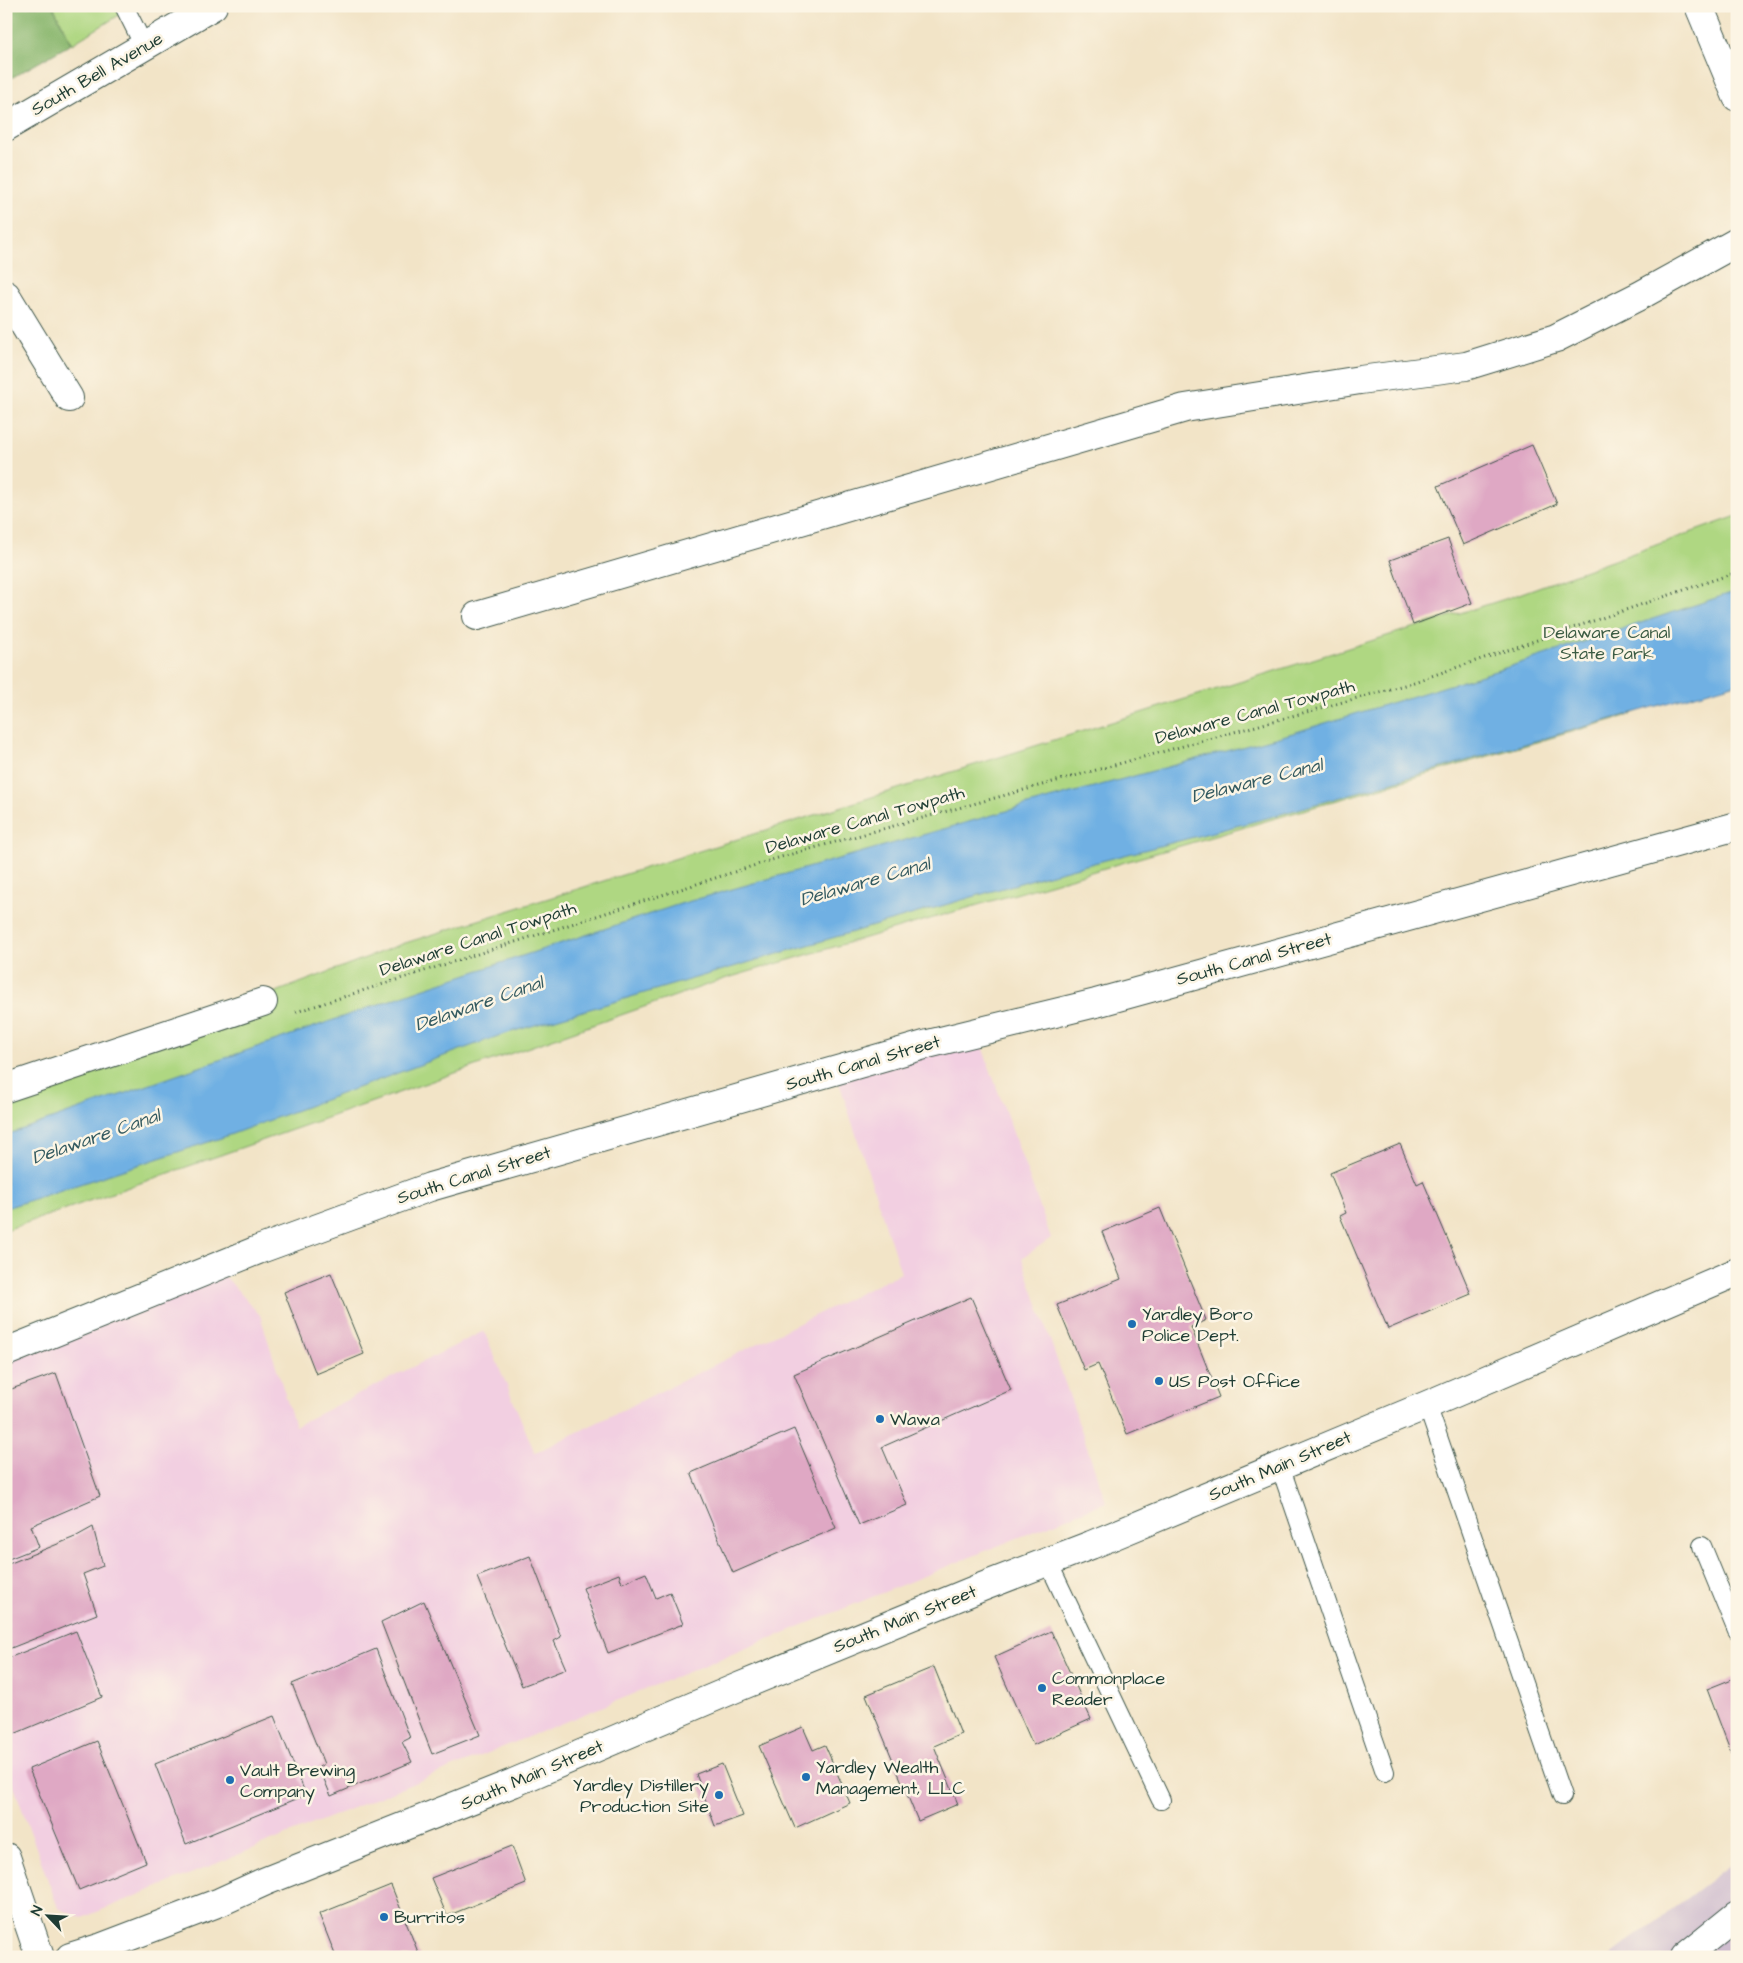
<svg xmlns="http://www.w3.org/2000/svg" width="1743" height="1963" viewBox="0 0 1743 1963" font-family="'Architects Daughter',sans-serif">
<rect width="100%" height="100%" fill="#fcf5e5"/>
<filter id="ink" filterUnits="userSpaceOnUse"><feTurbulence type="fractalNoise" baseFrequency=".02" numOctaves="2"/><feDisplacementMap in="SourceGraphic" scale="10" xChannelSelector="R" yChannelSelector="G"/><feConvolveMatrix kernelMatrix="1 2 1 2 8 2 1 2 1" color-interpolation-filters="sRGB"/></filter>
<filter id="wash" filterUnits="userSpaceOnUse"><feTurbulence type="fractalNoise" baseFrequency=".0096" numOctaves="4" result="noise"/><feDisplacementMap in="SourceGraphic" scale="20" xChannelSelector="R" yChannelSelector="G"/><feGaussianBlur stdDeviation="1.12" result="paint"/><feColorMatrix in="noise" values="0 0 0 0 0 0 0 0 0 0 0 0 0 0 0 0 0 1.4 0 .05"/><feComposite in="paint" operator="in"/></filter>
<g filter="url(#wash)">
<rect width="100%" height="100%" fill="#f2e4c7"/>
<!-- built -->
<polygon fill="#f2cfe1" points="980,1041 1051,1238 1022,1258 1106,1502 82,1918 58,1908 6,1765 6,1362 223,1274 260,1315 295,1426 484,1331 535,1453 901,1273 838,1079"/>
<!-- industrial -->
<polygon fill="#cfbdcf" points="1737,1860 1737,1957 1609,1957"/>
<!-- green -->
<g fill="#afd782" stroke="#678a5b">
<polygon points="53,6 134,6 72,44"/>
<polygon points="1737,516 1737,670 1626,716 724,979 6,1230 6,1095 402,944 1505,599"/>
</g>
<!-- forest -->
<polygon fill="#8bb870" stroke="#557a52" points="6,6 53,6 71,44 6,81"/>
<!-- water -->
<polygon fill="#6fb0e3" stroke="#47768c" points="1737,591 1737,683 1267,818 1044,876 501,1035 224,1137 6,1208 6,1135 419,990 680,904 1049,799 1286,735 1502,669"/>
<g id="blocks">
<!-- building -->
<g fill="#dfa8c4">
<polygon points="1532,445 1557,504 1463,545 1438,486"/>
<polygon points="1448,539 1472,603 1413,625 1390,560"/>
<polygon points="1400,1144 1417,1184 1423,1181 1471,1294 1388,1329 1340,1216 1346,1213 1330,1173"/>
<polygon points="1160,1208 1206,1320 1191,1327 1219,1397 1127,1434 1098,1364 1084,1370 1057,1305 1121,1279 1102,1232"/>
<polygon points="331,1273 364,1354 316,1374 284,1292"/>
<polygon points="971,1297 1011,1390 882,1447 907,1505 859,1525 794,1374"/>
<polygon points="56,1373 100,1496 31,1526 39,1547 6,1560 6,1391"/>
<polygon points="794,1429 836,1528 733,1573 691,1473"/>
<polygon points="93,1527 103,1566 83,1574 97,1614 6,1650 6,1565 75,1537"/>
<polygon points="530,1556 561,1637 554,1641 566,1669 522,1686 477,1577"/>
<polygon points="646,1573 656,1598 670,1592 683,1624 608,1653 583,1588 619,1574 622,1583"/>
<polygon points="424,1601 480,1735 432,1754 381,1622"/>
<polygon points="76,1631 102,1697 14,1734 6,1715 6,1659"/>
<polygon points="1051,1631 1091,1719 1033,1745 994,1657"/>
<polygon points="376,1649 410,1738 402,1742 412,1762 331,1796 319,1767 324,1764 292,1684"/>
<polygon points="934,1667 961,1734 934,1746 958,1804 918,1821 866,1695"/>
<polygon points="1737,1677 1737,1768 1707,1689"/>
<polygon points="274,1716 306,1795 186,1844 155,1764"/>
<polygon points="803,1727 813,1750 825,1745 850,1803 795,1828 759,1746"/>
<polygon points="97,1741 146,1862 79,1890 29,1769"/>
<polygon points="722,1764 743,1816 715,1826 696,1774"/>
<polygon points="512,1846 526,1884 447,1916 431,1878"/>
<polygon points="391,1885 420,1957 336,1957 319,1914"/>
</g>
</g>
</g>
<g filter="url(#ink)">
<use href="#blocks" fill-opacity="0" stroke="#3f564a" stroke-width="1"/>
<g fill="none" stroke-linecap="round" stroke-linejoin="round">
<!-- lane casing -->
<g stroke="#3f564a" stroke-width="20">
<g id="lane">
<polyline points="124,6 144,46"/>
<polyline points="1427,1405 1562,1796"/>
<polyline points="1280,1466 1385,1772"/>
<polyline points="1702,1546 1737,1631"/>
<polyline points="1048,1562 1161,1800"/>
</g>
</g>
<!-- street casing -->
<g stroke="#3f564a" stroke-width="30">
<g id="street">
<polyline points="1699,6 1737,97"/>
<polyline points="6,127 213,6"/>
<polyline points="6,295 69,398"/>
<polyline points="477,616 1185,408 1360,380 1466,366 1556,338 1641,295 1737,242"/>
<polyline points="6,1088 263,1002"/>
<polyline points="6,1352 258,1250 430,1187 928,1044 1096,1003 1737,826"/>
<polyline points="1685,1957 1737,1915"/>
</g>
</g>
<!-- secondary casing -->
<g stroke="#3f564a" stroke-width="30">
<polyline id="secondary" points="6,1857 40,1957"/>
</g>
<!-- primary casing -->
<g stroke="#3f564a" stroke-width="30">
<polyline id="primary" points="70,1957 102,1947 220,1902 266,1881 513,1783 736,1688 982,1587 1091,1545 1427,1405 1737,1272"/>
</g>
<!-- path -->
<polyline stroke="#3f564a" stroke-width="3" stroke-dasharray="1 4" stroke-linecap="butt" points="296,1012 781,857 1408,684 1737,572"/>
<!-- lane -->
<use href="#lane" stroke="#fff" stroke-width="18"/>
<!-- street -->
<use href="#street" stroke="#fff" stroke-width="28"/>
<!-- secondary -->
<use href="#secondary" stroke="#fff" stroke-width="28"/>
<!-- primary -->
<use href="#primary" stroke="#fff" stroke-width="28"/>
</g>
</g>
<!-- markers -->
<g fill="#1f6fb2" stroke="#fcf5e5" stroke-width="2">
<circle cx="1132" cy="1324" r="5"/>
<circle cx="1159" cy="1381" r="5"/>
<circle cx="880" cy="1419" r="5"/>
<circle cx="1042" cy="1688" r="5"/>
<circle cx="806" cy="1777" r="5"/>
<circle cx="230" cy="1780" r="5"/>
<circle cx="719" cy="1795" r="5"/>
<circle cx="384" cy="1917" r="5"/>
</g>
<g text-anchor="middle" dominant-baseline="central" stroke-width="5" stroke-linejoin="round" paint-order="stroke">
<!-- street labels -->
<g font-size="18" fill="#1f3d34" stroke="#fcf5e5">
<text transform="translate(97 74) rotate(-30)">South Bell Avenue</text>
<text transform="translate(1255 712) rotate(-15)">Delaware Canal Towpath</text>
<text transform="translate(865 820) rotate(-16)">Delaware Canal Towpath</text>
<text transform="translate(478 939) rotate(-18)">Delaware Canal Towpath</text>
<text transform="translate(1254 959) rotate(-15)">South Canal Street</text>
<text transform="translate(863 1063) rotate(-16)">South Canal Street</text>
<text transform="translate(474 1175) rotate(-17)">South Canal Street</text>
<text transform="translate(1280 1466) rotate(-23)">South Main Street</text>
<text transform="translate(905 1619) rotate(-22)">South Main Street</text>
<text transform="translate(532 1775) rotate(-23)">South Main Street</text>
</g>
<!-- park labels -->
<g font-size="18" fill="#3c5c44" stroke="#fcf5e5">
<text x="1607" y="632">Delaware Canal<tspan x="1607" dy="21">State Park</tspan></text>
</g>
<!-- poi labels -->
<g font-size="18" fill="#1f3d34" stroke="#fcf5e5" text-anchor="start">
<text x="1142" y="1314">Yardley Boro<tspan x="1142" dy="21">Police Dept.</tspan></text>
<text x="1169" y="1381">US Post Office</text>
<text x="890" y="1419">Wawa</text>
<text x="1052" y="1678">Commonplace<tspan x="1052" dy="21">Reader</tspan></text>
<text x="816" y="1767">Yardley Wealth<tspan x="816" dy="21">Management, LLC</tspan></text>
<text x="240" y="1770">Vault Brewing<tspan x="240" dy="21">Company</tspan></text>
<text x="709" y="1785" text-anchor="end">Yardley Distillery<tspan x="709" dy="21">Production Site</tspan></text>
<text x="394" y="1917">Burritos</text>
</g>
<!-- water labels -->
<g font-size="19" font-style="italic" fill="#335a60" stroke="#fcf5e5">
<text transform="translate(1257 781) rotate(-14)">Delaware Canal</text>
<text transform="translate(865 882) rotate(-16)">Delaware Canal</text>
<text transform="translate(479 1004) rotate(-19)">Delaware Canal</text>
<text transform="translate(96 1137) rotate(-19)">Delaware Canal</text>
</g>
</g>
<!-- margin -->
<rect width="1743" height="1963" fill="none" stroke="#fcf5e5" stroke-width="25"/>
<!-- north arrow -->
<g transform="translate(48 1916) rotate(295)" stroke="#fcf5e5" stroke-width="4" paint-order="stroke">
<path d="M0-4L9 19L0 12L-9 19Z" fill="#1f3d34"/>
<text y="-8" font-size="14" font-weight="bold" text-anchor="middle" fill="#1f3d34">N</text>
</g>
</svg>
